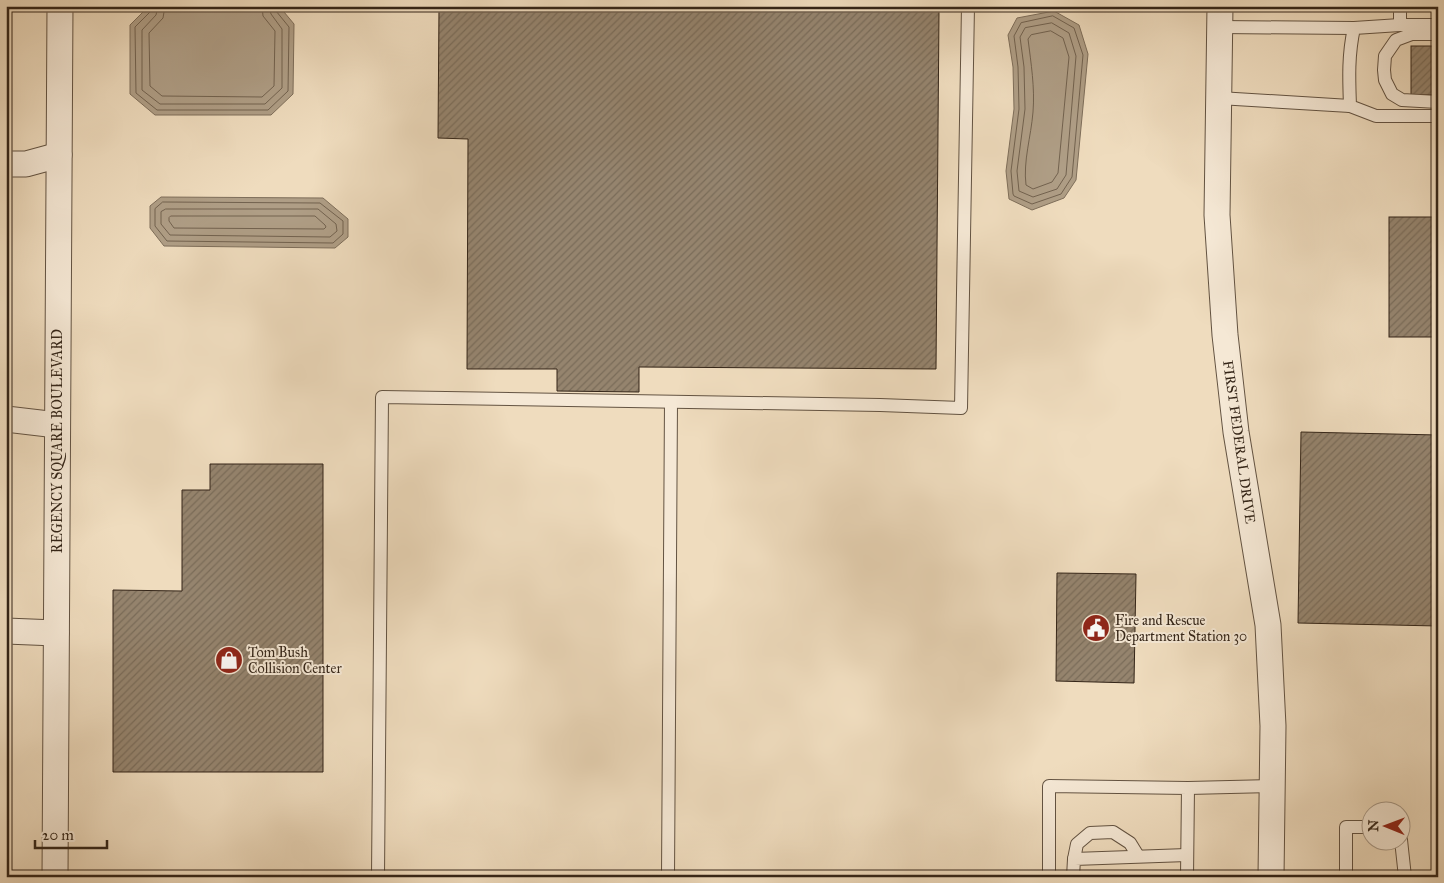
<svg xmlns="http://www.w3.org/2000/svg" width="1444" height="883" viewBox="0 0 1444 883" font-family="'IM FELL Great Primer',serif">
<defs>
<pattern id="building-hatch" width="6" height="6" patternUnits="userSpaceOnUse" patternTransform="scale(1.25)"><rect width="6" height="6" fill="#95846e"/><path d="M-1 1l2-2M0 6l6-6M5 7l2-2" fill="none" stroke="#7a6c59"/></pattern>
</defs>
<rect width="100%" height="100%" fill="#efdcbe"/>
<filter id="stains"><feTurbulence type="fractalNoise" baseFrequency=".004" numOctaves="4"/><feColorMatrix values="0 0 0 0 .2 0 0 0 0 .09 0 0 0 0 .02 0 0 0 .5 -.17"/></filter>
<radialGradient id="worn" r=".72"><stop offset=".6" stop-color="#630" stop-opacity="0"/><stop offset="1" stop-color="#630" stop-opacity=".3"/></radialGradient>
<!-- water -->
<g fill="#af9e86" stroke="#7e6e5a">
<polygon points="149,6 279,6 294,24 293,94 271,115 155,115 130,94 130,25"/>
<polygon points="1054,11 1079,25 1088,54 1076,180 1064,198 1032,210 1009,199 1006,171 1014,109 1013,67 1008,35 1017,18"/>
<polygon points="161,197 323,198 348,219 348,237 335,248 164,246 150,228 150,206"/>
</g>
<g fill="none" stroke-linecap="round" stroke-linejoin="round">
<!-- shore -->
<g stroke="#72624f" stroke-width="1">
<polyline points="152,6 151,11 135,27 136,93 157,110 268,110 288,91 289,27 276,11 275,6"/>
<polyline points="158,6 156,15 142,30 142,90 160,104 265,104 282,88 282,29 271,14 269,6"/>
<polyline points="165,6 163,18 149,33 150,86 162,96 262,97 274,86 275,31 263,16 262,6"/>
<polygon points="1053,16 1074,28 1083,55 1072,177 1061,194 1032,204 1014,196 1013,194 1011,171 1019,109 1018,67 1014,36 1021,23"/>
<polygon points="1052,23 1069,33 1076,56 1066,175 1057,189 1033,197 1019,191 1017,171 1025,109 1024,67 1020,37 1025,28"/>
<path d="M1051,31l12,7 6,19 -11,116 -6,9 -19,7 -7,-4c-3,-24 5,-48 7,-73 2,-24 -2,-49 -5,-73l3,-4z"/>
<polygon points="163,202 320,203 343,221 343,234 333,243 167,241 155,226 155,209"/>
<polygon points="166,209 318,209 336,224 337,231 330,237 170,235 161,224 161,212"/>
<polygon points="171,216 315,216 325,225 326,227 324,229 174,228 169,221 169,218"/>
</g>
</g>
<!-- building -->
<g fill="url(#building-hatch)" stroke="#342518">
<polygon points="439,7 939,11 936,369 639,367 639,392 557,391 557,369 467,369 468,139 438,138"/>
<rect x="1411" y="46" width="27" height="49"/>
<rect x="1389" y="217" width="49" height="120"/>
<polygon points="1301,432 1438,435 1438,626 1298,623"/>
<polygon points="210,464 323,464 323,772 113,772 113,590 182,591 182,490 210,490"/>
<polygon points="1057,573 1136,574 1134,683 1056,681"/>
</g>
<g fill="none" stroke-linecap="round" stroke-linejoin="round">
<!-- service casing -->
<g stroke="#635342" stroke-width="14">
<g id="service">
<polyline points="1400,25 1400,6"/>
<path d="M1438,25h-38l-46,3c-6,27 -5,51 -4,78l26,10h62"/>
<polyline points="1220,27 1354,28"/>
<polyline points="1438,34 1412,34 1396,40 1385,56 1384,70 1385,80 1392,94 1402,100 1438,102"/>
<polyline points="1219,98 1350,106"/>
<polyline points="1188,788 1273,786"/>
<polyline points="1401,840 1405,877"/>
<polyline points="1074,859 1077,844 1090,833 1113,832 1130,843 1138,856"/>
<polyline points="378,877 382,397 880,405 961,408 968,6"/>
<polyline points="668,877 671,402"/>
<polyline points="1049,877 1049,786 1188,788 1187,877"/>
<polyline points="1073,877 1074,859 1187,855"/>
<polyline points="1346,877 1346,827 1372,827"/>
</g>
</g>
<!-- minor casing -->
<g stroke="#635342" stroke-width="27">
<g id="minor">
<polyline points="1220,6 1217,215 1225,335 1236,432 1268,625 1273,726 1271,877"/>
<polyline points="6,164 26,164 59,155"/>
<polyline points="6,419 57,425"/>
<polyline points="6,631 56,633"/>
<polyline points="55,877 60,6"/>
</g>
</g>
<!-- service -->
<use href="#service" stroke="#f5e8d5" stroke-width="12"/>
<!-- minor -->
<use href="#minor" stroke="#f5e8d5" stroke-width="25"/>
</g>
<!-- icons -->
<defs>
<g id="civic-disc" transform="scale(1.4375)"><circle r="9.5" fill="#8f2418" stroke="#f5e8d5"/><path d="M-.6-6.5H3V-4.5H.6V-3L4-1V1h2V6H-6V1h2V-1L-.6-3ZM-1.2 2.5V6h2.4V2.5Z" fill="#fff"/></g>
<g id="shop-disc" transform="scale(1.4375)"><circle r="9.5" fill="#8f2418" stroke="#f5e8d5"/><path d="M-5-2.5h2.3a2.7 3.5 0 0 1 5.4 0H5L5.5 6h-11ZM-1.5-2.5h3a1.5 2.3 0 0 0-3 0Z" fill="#fff"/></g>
</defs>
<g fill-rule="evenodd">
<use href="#civic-disc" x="1096" y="628"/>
<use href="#shop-disc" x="229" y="660"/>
</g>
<g text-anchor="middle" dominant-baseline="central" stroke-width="4" stroke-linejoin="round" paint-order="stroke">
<!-- street labels -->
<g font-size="14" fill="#342518" stroke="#f5e8d5">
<text transform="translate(57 441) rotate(-90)">REGENCY SQUARE BOULEVARD</text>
<text transform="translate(1239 442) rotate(82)">FIRST FEDERAL DRIVE</text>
</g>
<!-- poi labels -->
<g font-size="14" fill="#342518" stroke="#f5e8d5" text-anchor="start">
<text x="1115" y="620">Fire and Rescue<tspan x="1115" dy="16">Department Station 30</tspan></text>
<text x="248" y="652">Tom Bush<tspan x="248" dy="16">Collision Center</tspan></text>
</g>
</g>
<!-- margin -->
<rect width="1444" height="883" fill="none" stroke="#efdcbe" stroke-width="25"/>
<rect x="8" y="8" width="1429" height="868" fill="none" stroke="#342518" stroke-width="2.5"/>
<rect x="12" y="12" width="1419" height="858" fill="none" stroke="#342518"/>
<!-- north arrow -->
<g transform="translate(1386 826) rotate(271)"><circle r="24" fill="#f5e8d5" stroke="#a89a89"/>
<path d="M0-4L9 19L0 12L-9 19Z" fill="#8f2418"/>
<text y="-8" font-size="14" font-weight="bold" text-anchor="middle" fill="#342518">N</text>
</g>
<!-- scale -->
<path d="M35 840v8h72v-8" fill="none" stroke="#342518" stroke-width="2.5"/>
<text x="42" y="840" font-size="15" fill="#342518" stroke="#f5e8d5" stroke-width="4" paint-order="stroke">20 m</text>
<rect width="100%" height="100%" filter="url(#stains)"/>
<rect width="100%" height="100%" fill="url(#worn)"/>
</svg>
